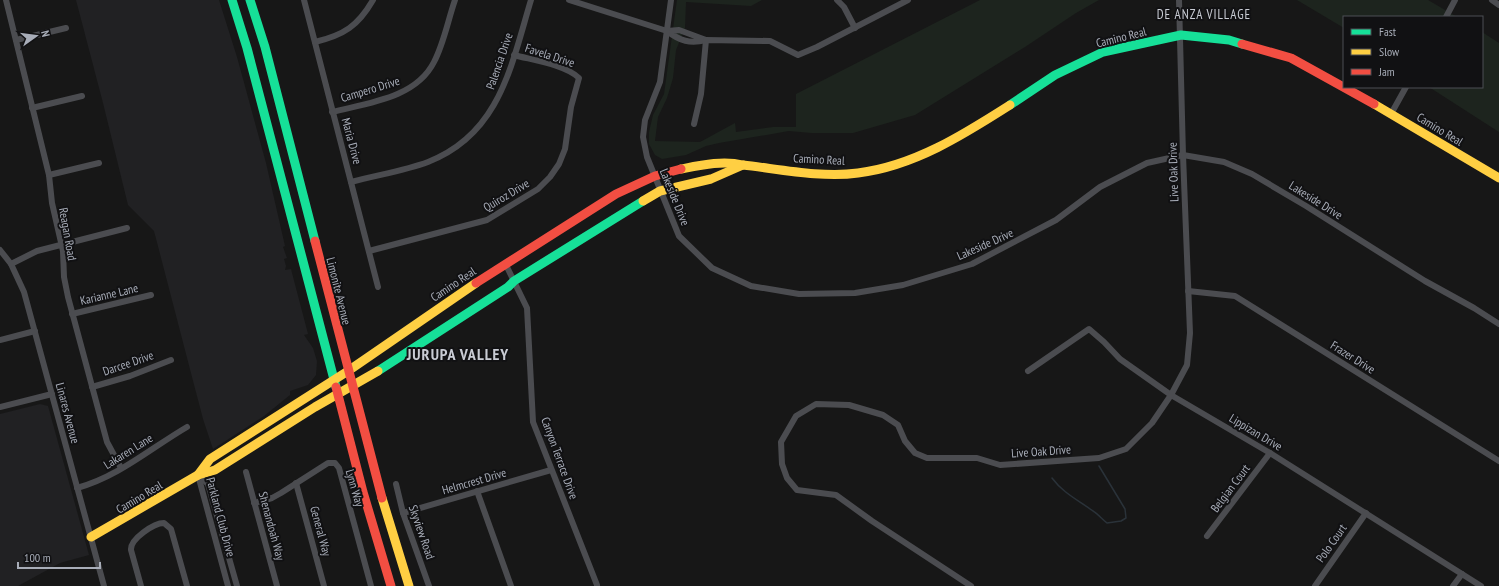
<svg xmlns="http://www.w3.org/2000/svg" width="1499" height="586" viewBox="0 0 1499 586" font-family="'PT Sans Narrow',sans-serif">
<rect width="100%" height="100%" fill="#171717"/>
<!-- built -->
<g fill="#212123">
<polygon points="76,0 219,0 237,57 266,163 285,246 283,247 287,258 284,259 286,266 285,270 291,269 308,334 304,335 313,348 317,361 316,375 308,385 290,391 290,395 264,416 213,449 203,419 154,231 128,205 103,103"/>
<polygon points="40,404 48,406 89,555 60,563 18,586 0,586 0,414"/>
</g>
<!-- green -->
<g fill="#1d241e">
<polygon points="677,0 762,0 751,6 686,2 685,28 676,50 673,78 667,98 658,117 655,141 700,142 735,123 736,132 773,127 796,127 796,94 980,0 1099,0 1076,13 1025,47 915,115 853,133 812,133 789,131 719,143 706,146 686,155 662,159 655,155 649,144 649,132 653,115 664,94"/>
<polygon points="1297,0 1428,0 1457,17 1344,17 1344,28"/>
<polygon points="1482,32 1499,43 1499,132 1429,87 1482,87"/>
</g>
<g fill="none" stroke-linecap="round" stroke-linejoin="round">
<!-- stream -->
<path stroke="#2a3239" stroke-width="1.5" d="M1052,478c11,15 26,22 41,33 5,3 9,8 14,12l14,-2 5,-3 -1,-9 -26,-43"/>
<!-- street -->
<g stroke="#4b4c50" stroke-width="6">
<polyline points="6,0 49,175 52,203 63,251 64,277 68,297 107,442 121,468"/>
<polyline points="304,0 378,287"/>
<path d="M569,0l98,31 12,-1 27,10c-16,4 -26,1 -39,-9"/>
<polyline points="671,0 660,82 645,120 643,137 647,157 679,236 712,268 751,286 799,294 855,293 903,285 972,264 1056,220 1100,187 1147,163 1183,155 1224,162 1252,174 1306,206 1425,281 1474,308 1499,324"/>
<polyline points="837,0 844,7 855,28"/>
<polyline points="1492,0 1499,5"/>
<polyline points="1446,17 1455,0"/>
<polyline points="16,40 66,28"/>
<path d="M315,42c29,-7 43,-16 58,-42"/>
<polyline points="32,108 82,96"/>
<path d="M332,112c36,-9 84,-14 102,-50 10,-19 14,-42 21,-62"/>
<polyline points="1391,114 1406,87"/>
<polyline points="694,124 701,94 706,40 770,41 798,55 817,47 908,0"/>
<polyline points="49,175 99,163"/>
<path d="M351,182c25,-7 53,-11 77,-20 72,-28 83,-96 103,-162"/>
<polyline points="0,250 11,264 24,292 104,586"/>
<path d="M369,251l118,-31 51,-31 12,-12 9,-13 6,-15 6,-42 8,-29c-13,-13 -47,-18 -65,-23"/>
<polyline points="11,264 37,251 127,228"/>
<polyline points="506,265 527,308 533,422 597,585"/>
<polyline points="1188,291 1235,296 1499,461"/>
<polyline points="72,314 151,295"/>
<polyline points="0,340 35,331"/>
<polyline points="1028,371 1089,329 1104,342 1120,359 1171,395 1270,453 1481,586"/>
<polyline points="92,387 130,376 171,360"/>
<polyline points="0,407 52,394"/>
<polyline points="246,472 277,586"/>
<polyline points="198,475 208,484 237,586"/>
<polyline points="198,475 228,586"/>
<polyline points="296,483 324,586"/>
<polyline points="396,484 403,513 429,586"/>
<path d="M77,488c41,-11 74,-40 110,-61"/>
<polyline points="477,491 511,586"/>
<polyline points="254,503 272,498 281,493 328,463 335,463 339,468 371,586"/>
<polyline points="403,513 551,470"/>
<polyline points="1207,536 1270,453"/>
<path d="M141,586l-10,-36c-1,-11 23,-27 33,-27l7,6 16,57"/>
<polyline points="971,586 872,521 836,495 797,490 787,478 782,464 781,442 796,416 816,404 849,405 883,415 898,425 905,441 915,453 927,458 977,458 1000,465 1099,458 1126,449 1152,423 1171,395 1187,365 1190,333 1183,155 1179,0"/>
<polyline points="1315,586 1366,513"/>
<polyline points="1453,586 1462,574"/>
</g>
<!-- fast -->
<g stroke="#16e098" stroke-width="9">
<polyline points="232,0 247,48 336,387"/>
<polyline points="250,0 265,47 315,241"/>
<polyline points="1010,105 1055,75 1103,52 1181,35 1229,40 1242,44"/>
<polyline points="378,371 508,287 514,281 643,201"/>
</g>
<!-- slow -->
<g stroke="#ffcf43" stroke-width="9">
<polyline points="1374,104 1499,178"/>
<path d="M681,169c20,-4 42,-9 62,-4 36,4 79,13 115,8 56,-7 105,-38 152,-68"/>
<polyline points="643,201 660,191 711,179 743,165"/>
<polyline points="198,475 210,459 348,371 476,283"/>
<polyline points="382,498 409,586"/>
<polyline points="91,537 198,475 215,470 315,407 378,371"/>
</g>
<!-- jam -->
<g stroke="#f24e42" stroke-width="9">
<polyline points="1242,44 1291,58 1374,104"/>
<polyline points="315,241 382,498"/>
<polyline points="476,283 616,194 655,176 681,169"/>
<polyline points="336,387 363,492 391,586"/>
</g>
</g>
<g text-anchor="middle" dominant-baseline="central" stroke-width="4" stroke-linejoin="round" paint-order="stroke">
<!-- street labels -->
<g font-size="12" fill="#a8adb8" stroke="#111113">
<text transform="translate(1121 37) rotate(-14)">Camino Real</text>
<text transform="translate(550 55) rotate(18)">Favela Drive</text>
<text transform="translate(499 61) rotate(-71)">Palencia Drive</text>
<text transform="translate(370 89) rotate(-17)">Campero Drive</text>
<text transform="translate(1440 129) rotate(31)">Camino Real</text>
<text transform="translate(352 141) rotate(75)">Maria Drive</text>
<text transform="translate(819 159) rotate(3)">Camino Real</text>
<text transform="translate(1173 172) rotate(-92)">Live Oak Drive</text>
<text transform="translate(506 195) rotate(-31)">Quiroz Drive</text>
<text transform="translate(675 197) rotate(68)">Lakeside Drive</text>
<text transform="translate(1316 200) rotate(32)">Lakeside Drive</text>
<text transform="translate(68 234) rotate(80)">Reagan Road</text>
<text transform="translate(985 244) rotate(-24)">Lakeside Drive</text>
<text transform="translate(453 284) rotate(-34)">Camino Real</text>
<text transform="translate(339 291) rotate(76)">Limonite Avenue</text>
<text transform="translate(109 294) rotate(-13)">Karianne Lane</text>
<text transform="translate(1353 357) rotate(32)">Frazer Drive</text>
<text transform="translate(128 363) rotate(-19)">Darcee Drive</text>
<text transform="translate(68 413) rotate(75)">Linares Avenue</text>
<text transform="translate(1256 432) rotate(31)">Lippizan Drive</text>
<text transform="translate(128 451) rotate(-32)">Lakaren Lane</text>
<text transform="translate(1041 451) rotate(-4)">Live Oak Drive</text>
<text transform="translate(560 458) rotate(70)">Canyon Terrace Drive</text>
<text transform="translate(474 481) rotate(-16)">Helmcrest Drive</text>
<text transform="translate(355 488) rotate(74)">Lynn Way</text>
<text transform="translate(1230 488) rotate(-53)">Belgian Court</text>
<text transform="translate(139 497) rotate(-31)">Camino Real</text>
<text transform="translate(221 517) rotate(75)">Parkland Club Drive</text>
<text transform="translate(272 526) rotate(75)">Shenandoah Way</text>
<text transform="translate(321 531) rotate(75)">General Way</text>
<text transform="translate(422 532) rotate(71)">Skyview Road</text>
<text transform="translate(1331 543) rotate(-55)">Polo Court</text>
</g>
<!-- neighbourhood labels -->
<g font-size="13" letter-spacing="1" fill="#c9ccd4" stroke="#111113">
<text x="1204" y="14">DE ANZA VILLAGE</text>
</g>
<!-- district labels -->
<g font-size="16" font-weight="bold" letter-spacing="1" fill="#c9ccd4" stroke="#111113">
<text x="458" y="354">JURUPA VALLEY</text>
</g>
</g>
<!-- legend -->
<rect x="1343" y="16" width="140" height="72" fill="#111113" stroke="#4d4f55"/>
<rect x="1351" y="29" width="20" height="6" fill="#16e098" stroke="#4d4f55"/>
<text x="1379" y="36" font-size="12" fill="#a8adb8">Fast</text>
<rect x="1351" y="49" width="20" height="6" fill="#ffcf43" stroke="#4d4f55"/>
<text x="1379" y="56" font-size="12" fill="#a8adb8">Slow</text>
<rect x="1351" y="69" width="20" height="6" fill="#f24e42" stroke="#4d4f55"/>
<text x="1379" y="76" font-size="12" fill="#a8adb8">Jam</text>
<!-- north arrow -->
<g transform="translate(36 36) rotate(76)" stroke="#111113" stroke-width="3" paint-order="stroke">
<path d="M0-3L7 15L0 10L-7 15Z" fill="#a8adb8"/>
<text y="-6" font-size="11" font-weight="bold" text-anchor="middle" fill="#a8adb8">N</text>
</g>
<!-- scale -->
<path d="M18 562v6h82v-6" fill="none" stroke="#a8adb8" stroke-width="2"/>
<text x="24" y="562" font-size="12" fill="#a8adb8" stroke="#111113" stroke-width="3" paint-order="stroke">100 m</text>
</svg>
